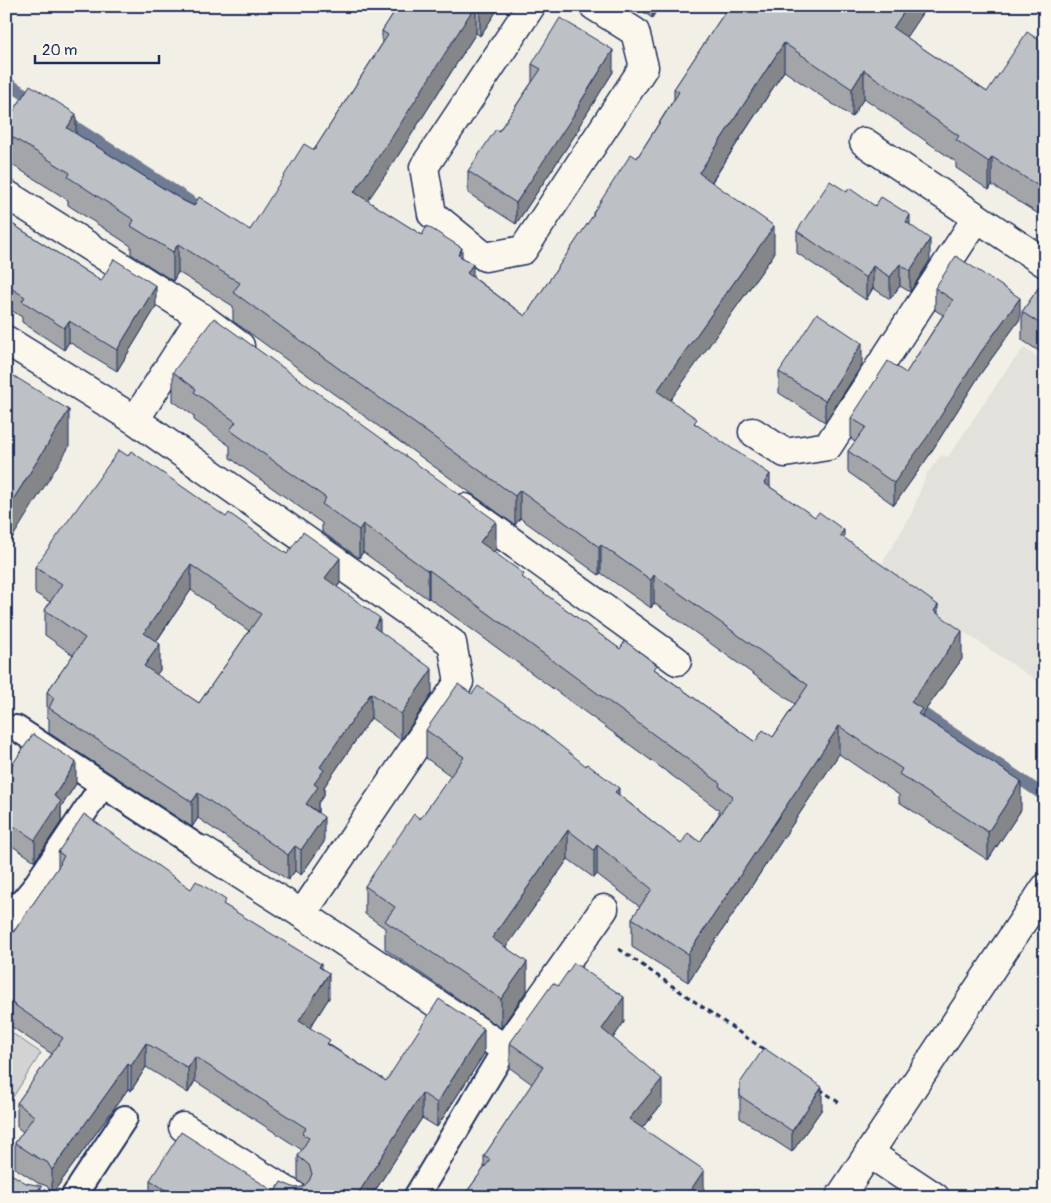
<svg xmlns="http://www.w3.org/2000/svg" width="1051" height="1203" viewBox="0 0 1051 1203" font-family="Pangolin,sans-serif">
<rect width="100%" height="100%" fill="#f2efe6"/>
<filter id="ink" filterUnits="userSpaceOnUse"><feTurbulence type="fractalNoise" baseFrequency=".02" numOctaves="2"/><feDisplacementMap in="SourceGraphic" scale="10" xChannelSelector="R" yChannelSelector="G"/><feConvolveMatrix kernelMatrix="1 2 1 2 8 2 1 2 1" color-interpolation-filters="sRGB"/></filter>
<g filter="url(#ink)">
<!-- built -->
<polygon fill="#e2e1dc" points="1024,348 1045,362 1045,686 881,577 881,565 911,515 926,475 941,455 948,457 1009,366"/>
<!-- green -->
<polygon fill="#d2d3d2" stroke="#768198" points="6,1029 41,1053 6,1108"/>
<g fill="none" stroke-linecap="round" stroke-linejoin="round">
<!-- stream -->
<g stroke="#707b93" stroke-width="12">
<polyline points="6,82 38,103"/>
<polyline points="63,119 208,213"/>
<polyline points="909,704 1042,794"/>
</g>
<!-- lane casing -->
<g stroke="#1b2f5e" stroke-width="28">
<g id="lane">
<polyline points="6,728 16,728 202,850"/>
<polyline points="6,921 33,889 102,786"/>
<polyline points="73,1197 125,1118"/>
<polyline points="416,1197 505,1049"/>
</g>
</g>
<!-- street casing -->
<g stroke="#1b2f5e" stroke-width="31">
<g id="street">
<polyline points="531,6 424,167 432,214 485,257 523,250 644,67 635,32 594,6"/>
<polyline points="864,142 1045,263"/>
<polyline points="6,194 201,317 240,346"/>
<polyline points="6,340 135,420 452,643 459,682 302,914"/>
<polyline points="135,420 201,317"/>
<polyline points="753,432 785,453 828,446 976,219"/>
<polyline points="465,508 677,661"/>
<polyline points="202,850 302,914 505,1049 604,909"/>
<polyline points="183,1127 296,1197"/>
<polyline points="869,1153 935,1197"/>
</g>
</g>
<!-- secondary casing -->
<g stroke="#1b2f5e" stroke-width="31">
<polyline id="secondary" points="840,1197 1045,888"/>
</g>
<!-- path -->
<g stroke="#1b2f5e" stroke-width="3" stroke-dasharray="5 4" stroke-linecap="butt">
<polyline points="619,949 766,1051"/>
<polyline points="820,1089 841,1104"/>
</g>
<!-- lane -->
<use href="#lane" stroke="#fbf7ec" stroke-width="24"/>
<!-- street -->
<use href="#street" stroke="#fbf7ec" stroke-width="28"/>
<!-- secondary -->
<use href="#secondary" stroke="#fbf7ec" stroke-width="28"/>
</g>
<!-- wall -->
<g fill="#a3a5a9" stroke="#1b2f5e" fill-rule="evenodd">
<polygon points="398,6 500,6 480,36 476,33 394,162 367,201 422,235 462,257 473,277 525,316 593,216 593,213 637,158 674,99 674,89 729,6 927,6 906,37 987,92 1045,44 1045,218 992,185 989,190 956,168 956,162 864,98 852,117 784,71 712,182 774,254 670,400 697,425 770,487 844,538 938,614 962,659 922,715 922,717 1021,810 988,860 899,802 899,795 839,754 688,982 632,947 632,918 640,907 597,874 594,878 568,859 506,947 527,990 501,1028 385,949 385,928 365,914 365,886 420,819 451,776 426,758 426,730 619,795 681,844 700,842 719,814 719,810 429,598 428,599 363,552 359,558 322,532 322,523 230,458 230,446 194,420 194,416 173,401 173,372 496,549 494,552 524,579 620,649 657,671 755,742 773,737 795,704 654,603 651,608 601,573 599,575 520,518 515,525 233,321 233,306 178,272 173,281 131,254 131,246 68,205 68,200 6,161 6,123 76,134 182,200 194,206 250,230 314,150 382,44 382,31"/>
<polygon points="635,6 659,6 652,18"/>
<polygon points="532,64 613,72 579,126 579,129 516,224 468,193 468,171 499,131 532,82"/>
<polygon points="847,192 875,206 910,225 930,260 910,292 900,286 890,299 873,288 866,300 797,253 797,231"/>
<polygon points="6,220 101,281 156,307 117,371 69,342 64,350 22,322 22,317 6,307"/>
<polygon points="1045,278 1045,355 1022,340 1022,312"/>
<polygon points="935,288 1020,319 981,373 928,457 894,505 848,472 848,451 855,442 851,439 851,418 906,373 943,315 935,310"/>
<polygon points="862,365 825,422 779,393 779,372"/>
<path d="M226,517l61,37 53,29 -3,4 43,44 52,63 -31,46 -30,-22 -47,69v8l-6,8v9l6,30 -23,33 -6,-4 -7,9 -90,-62 -6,9 -143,-94v-14l-2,-2v-25l26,-37 -28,-20v-25l5,-8 -15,-9v-26zM191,590l58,41 -50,72 -43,-28 4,-5 -4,-28z"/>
<polygon points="6,774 76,784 61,807 61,822 35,861 6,842"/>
<polygon points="58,852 191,889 226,906 321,968 329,998 310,1028 330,1045 386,1081 484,1054 437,1127 422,1118 371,1197 150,1197 150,1180 275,1192 303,1187 304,1185 298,1180 298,1156 302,1150 195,1081 188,1093 146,1067 131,1091 128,1089 52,1194 47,1186 38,1183 15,1168 15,1143 23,1132 17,1127 17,1103 52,1054 6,1023 6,943 58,868"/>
<polygon points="558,986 624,1022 613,1038 662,1104 642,1128 704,1194 703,1197 463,1197 484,1168 484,1156 532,1084 510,1068 510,1043"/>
<polygon points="740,1083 822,1109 792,1152 740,1118"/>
</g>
<!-- shaded-wall -->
<g fill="#848689" stroke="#1b2f5e">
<polygon points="475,6 476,6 476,33 394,162 354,221 354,192"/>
<polygon points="482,6 500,6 480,36 480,8"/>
<polygon points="652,6 659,6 652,18"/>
<polygon points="908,6 927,6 893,57 893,28"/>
<polygon points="784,43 784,71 699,201 699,173"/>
<polygon points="613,50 613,72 579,126 579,129 516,224 516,203 578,106"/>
<polygon points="864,70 864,98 852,117 852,89"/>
<polygon points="76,114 76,142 67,128"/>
<polygon points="992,157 992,185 989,190 989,162"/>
<polygon points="910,215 910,237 906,222"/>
<polygon points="774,226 774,254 657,419 657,391"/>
<polygon points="930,239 930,260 910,292 910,271"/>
<polygon points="178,244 178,272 173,281 173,252"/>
<polygon points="462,248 462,276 458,255"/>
<polygon points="473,264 473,293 467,273"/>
<polygon points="900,264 900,286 890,299 890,277"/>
<polygon points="873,266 873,288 866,300 866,278"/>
<polygon points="156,286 156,307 117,371 117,350"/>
<polygon points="1020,298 1020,319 981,373 928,457 894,505 894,483 981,352"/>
<polygon points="69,321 69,342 64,350 64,328"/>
<polygon points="862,343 862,365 825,422 825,401"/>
<polygon points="69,410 69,447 6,548 6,511"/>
<polygon points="770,474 770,503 764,483"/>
<polygon points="520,490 520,518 515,525 515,496"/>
<polygon points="496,521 496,549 480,570 480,542"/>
<polygon points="363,524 363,552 359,558 359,530"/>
<polygon points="844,530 844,558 840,535"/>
<polygon points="601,545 601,573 599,575 599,547"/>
<polygon points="340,558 340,583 325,603 325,578"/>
<polygon points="191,565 191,590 144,659 144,633"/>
<polygon points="429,570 429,598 428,599 428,571"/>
<polygon points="654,575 654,603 651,608 651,580"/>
<polygon points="938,605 938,633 934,611"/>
<polygon points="380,618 380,643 374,627"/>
<polygon points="962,631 962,659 922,715 922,737 911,702"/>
<polygon points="160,644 160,670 144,692 144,666"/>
<polygon points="432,669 432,694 401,740 401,714"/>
<polygon points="371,693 371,718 324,787 324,795 318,803 318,812 306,804 320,767"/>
<polygon points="839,726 839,754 688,982 688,954"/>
<polygon points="76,762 76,784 61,807 61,822 35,861 35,840 54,796"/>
<polygon points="1021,781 1021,810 988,860 988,832"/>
<polygon points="619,788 619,816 615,792"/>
<polygon points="198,793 198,818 192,827 192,802"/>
<polygon points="324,817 324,842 301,875 301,850"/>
<polygon points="568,830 568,859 492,967 492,938"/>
<polygon points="597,845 597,874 594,878 594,850"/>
<polygon points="295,846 295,871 288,880 288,855"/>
<polygon points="527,962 527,990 501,1028 501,999"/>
<polygon points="321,964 321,987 329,973 329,998 299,1045 299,1021 319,967"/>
<polygon points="624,997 624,1022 602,1054 602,1029"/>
<polygon points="484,1029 484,1054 437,1127 437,1103"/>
<polygon points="146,1043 146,1067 131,1091 131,1066"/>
<polygon points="195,1057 195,1081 188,1093 188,1068"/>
<polygon points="128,1064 128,1089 52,1194 52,1170"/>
<polygon points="662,1079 662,1104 629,1143 629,1119"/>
<polygon points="822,1087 822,1109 792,1152 792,1131"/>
<polygon points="422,1093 422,1118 371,1197 356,1197"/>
<polygon points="704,1170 704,1194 703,1197 686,1197"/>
<polygon points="41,1186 41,1197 37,1191"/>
<polygon points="543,1190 543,1197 538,1197"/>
</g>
<!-- building -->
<g fill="#bdc0c4" stroke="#1b2f5e" fill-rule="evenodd">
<polygon points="398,6 475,6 394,134 354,192 422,235 427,226 462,248 458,255 473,264 467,273 525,316 594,214 593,213 631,154 637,158 679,92 674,89 729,6 908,6 893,28 987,92 1027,32 1045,44 1045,190 992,157 989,162 956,140 959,136 864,70 852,89 784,43 699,173 774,226 657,391 697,419 694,423 770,474 764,483 815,517 819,512 844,530 840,535 938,605 934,611 962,631 911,702 922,709 918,714 1021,781 988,832 899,774 902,769 839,726 688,954 632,918 652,889 597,845 594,850 568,830 492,938 527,962 501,999 385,921 395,907 365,886 414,814 420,819 464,757 426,730 458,684 472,694 478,686 538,728 586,766 587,764 619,788 615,792 681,844 688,833 700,842 733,796 719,786 720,783 429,570 428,571 363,524 359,530 322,504 326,498 230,430 236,422 194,392 196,389 173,372 214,318 496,521 480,542 524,574 522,577 620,649 625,641 657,665 654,669 755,742 763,730 773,737 808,685 654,575 651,580 601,545 599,547 520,490 515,496 233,292 240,283 178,244 173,252 131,226 134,220 68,177 70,173 6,133 6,123 30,85 76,114 67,128 182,200 194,206 199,197 250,230 304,144 314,150 388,35 382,31"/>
<polygon points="560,18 613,50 578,106 579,107 516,203 468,171 496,129 499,131 541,69 532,64"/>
<polygon points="830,181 847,192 849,188 875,206 881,197 910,215 906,222 930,239 910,271 900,264 890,277 873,266 866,278 797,231"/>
<polygon points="6,220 101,281 114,259 156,286 117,350 69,321 64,328 22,301 25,297 6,285"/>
<polygon points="956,256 1020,298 981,352 928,436 894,483 848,451 866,427 851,418 888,361 906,373 953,300 935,288"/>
<polygon points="1045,278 1045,327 1022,312"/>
<polygon points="817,313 862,343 825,401 779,372"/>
<polygon points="6,367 11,370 9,373 69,410 6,511"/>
<path d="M119,450l9,6 3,-5 95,66 3,-4 58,41 16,-22 37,26 -15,20 55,40 -6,9 58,42 -31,45 -30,-21 -51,74 4,3 -10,14 4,3 -12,17 18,13 -23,33 -6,-4 -7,9 -90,-62 -6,9 -143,-94 5,-10 -7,-6 38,-54 -40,-28 17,-26 -27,-17zM191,565l70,49 -62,89 -55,-37 16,-22 -16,-11z"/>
<polygon points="33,734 76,762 54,796 61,801 35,840 6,821 6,774"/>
<polygon points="84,814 191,889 196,881 226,900 223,904 321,964 319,967 329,973 299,1021 330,1040 327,1044 386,1081 439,999 484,1029 437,1103 422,1093 356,1197 176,1197 150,1180 181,1132 275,1192 281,1182 295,1188 303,1187 309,1181 312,1174 309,1165 298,1156 309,1138 302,1134 306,1128 195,1057 188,1068 146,1043 131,1066 128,1064 52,1170 47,1162 38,1158 15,1143 34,1116 17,1103 63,1038 6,999 6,943 61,863 60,862 64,856 58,852"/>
<polygon points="574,963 624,997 602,1029 662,1079 629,1119 704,1170 686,1197 552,1197 543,1190 538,1197 463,1197 490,1160 484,1156 543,1067 510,1043 553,983 558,986"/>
<polygon points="764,1048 822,1087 792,1131 740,1096 740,1083"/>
<polygon points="6,1171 26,1183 41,1186 37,1191 46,1197 6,1197"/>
</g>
</g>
<!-- margin -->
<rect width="1051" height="1203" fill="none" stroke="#fbf7ec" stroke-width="25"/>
<rect x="12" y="12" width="1026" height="1178" fill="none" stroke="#1b2f5e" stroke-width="2" filter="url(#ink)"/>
<!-- scale -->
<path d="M35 55v8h124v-8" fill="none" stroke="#1b2f5e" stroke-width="2.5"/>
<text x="42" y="55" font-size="15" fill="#1b2f5e" stroke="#fbf7ec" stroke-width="4" paint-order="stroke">20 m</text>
</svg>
